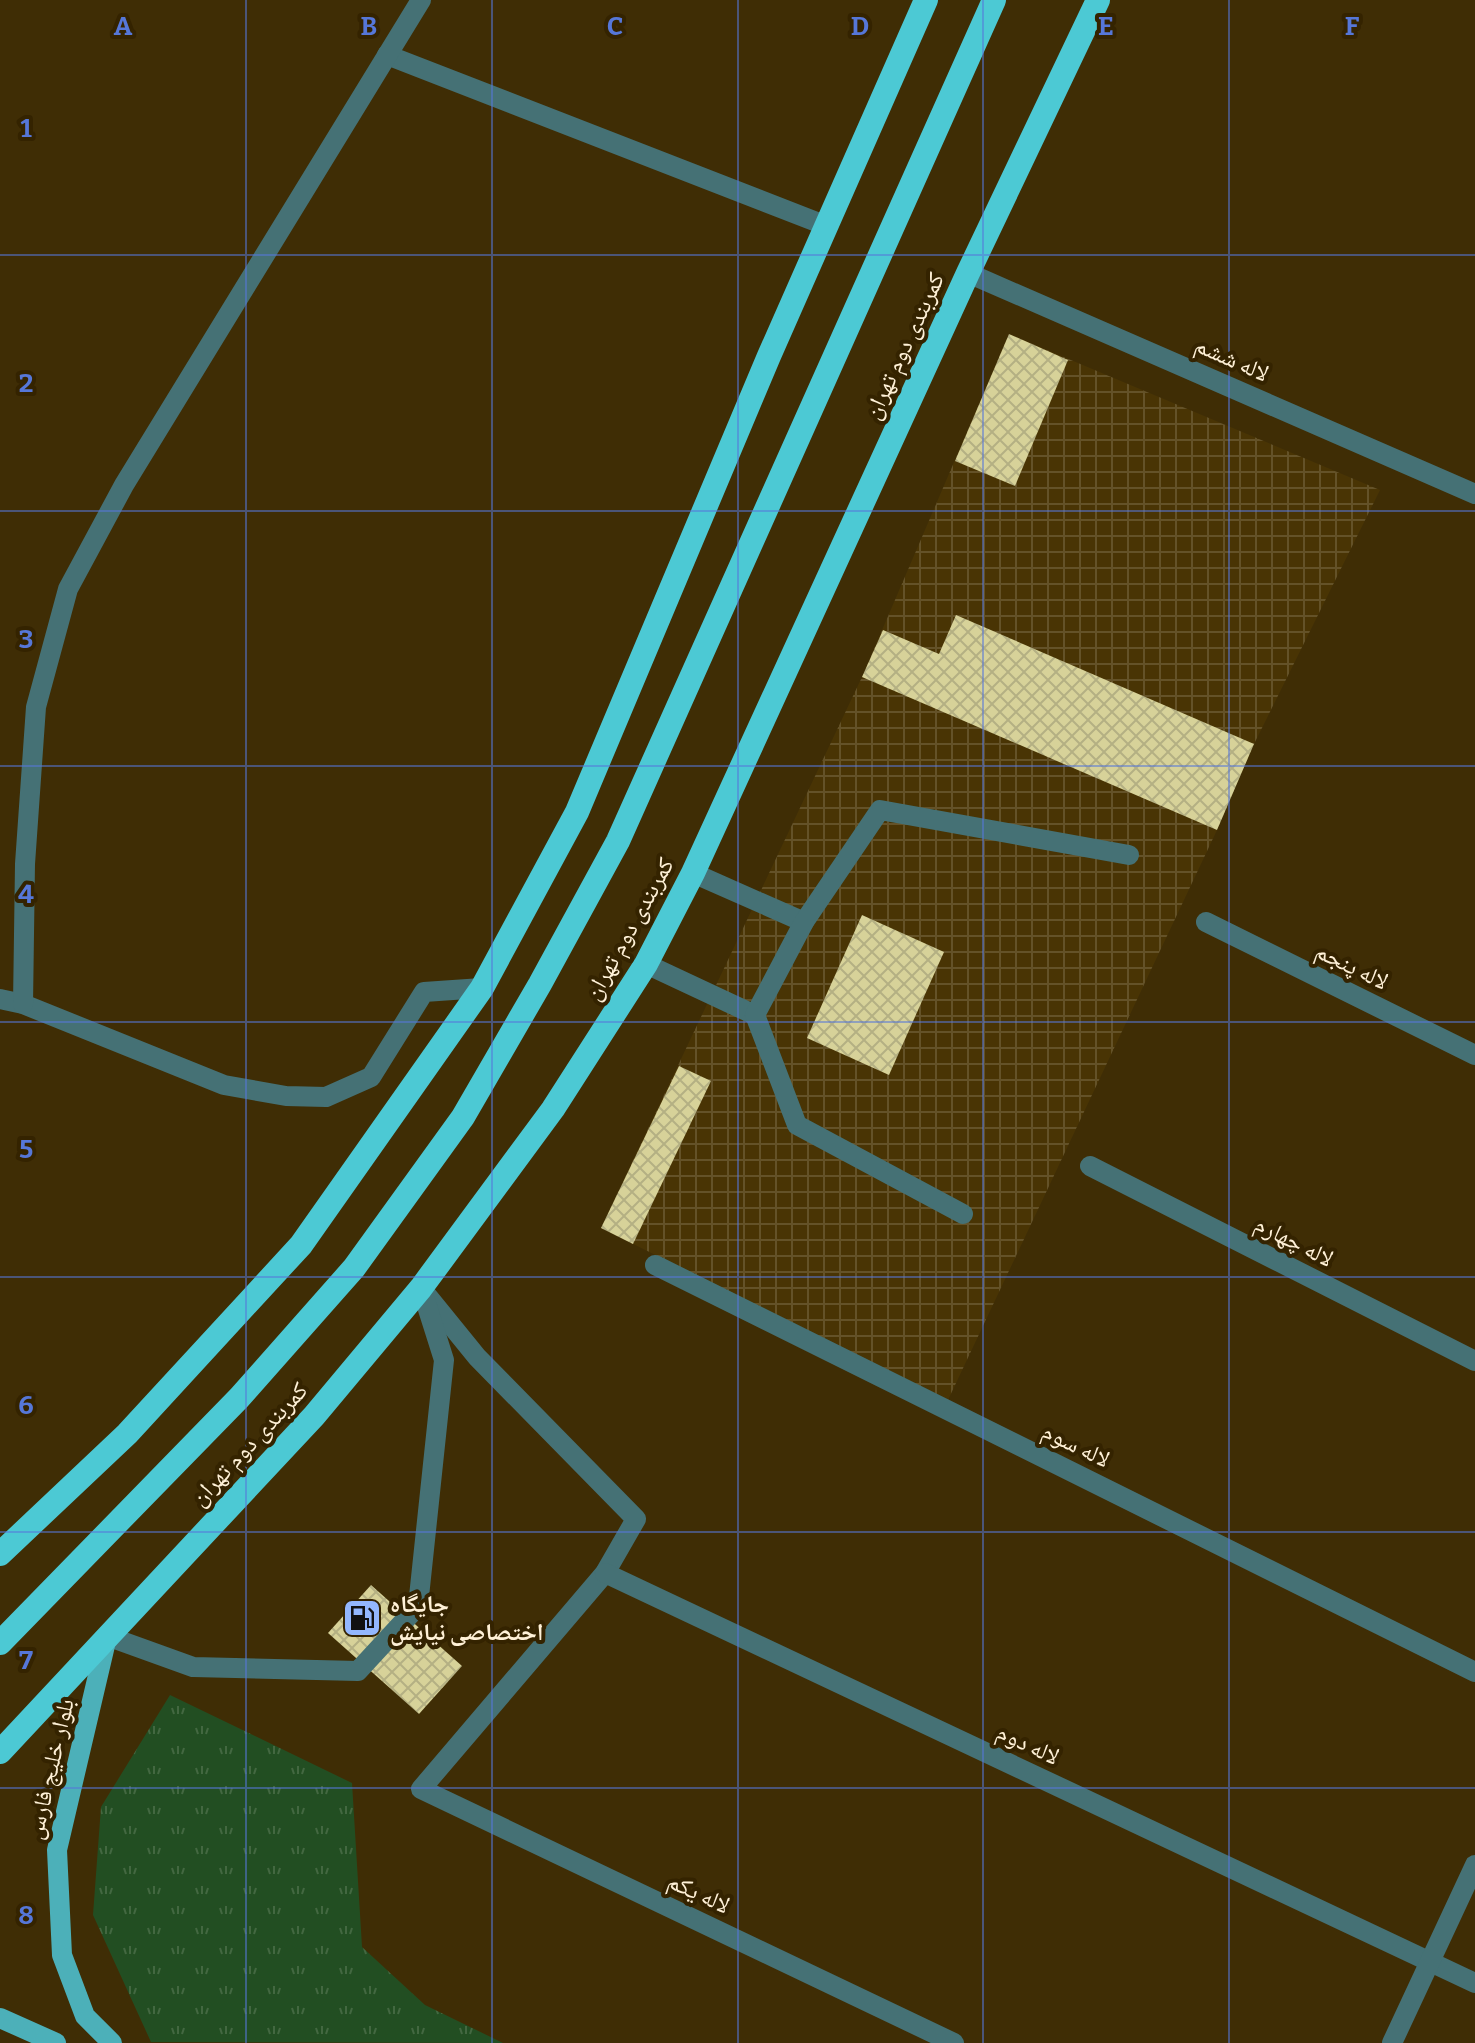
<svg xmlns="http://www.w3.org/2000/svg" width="1475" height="2043" viewBox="0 0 1475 2043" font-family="Bitter,'Noto Naskh Arabic',serif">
<defs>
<pattern id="industrial-grid" width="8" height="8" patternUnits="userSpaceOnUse" patternTransform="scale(2)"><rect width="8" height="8" fill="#493404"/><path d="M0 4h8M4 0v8" fill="none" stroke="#645228"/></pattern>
<pattern id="grass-tufts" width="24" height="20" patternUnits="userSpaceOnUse" patternTransform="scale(2)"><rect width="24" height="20" fill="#224e22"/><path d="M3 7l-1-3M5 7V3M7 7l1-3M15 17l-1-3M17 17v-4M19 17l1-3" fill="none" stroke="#436841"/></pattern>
<pattern id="building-cross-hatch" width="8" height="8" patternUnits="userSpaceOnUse" patternTransform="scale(2)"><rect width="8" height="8" fill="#d7d299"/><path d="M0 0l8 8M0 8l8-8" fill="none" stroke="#b4b083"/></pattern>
</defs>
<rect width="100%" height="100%" fill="#3f2d05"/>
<!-- industrial -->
<polygon fill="url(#industrial-grid)" points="1009,334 1380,490 1254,744 1217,830 948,1400 601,1228 862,677"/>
<!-- grass -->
<polygon fill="url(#grass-tufts)" points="170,1695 352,1783 362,1947 425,2005 503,2043 151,2042 93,1915 101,1807"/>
<!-- building -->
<g fill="url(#building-cross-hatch)">
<polygon points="1009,334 1068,360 1015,486 955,461"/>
<polygon points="956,615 1254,744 1217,830 862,677 883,630 939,654"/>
<polygon points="862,915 944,952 889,1075 807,1038"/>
<polygon points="679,1066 711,1081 633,1244 601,1228"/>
<polygon points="371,1585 462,1666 419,1714 328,1633"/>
</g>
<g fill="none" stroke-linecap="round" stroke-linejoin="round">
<!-- minor -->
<g stroke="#457175" stroke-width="20">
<polyline points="387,55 827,226"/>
<polyline points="968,273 1475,494"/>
<polyline points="693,873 804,922"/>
<polyline points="1206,922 1475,1055"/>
<polyline points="646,964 755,1015"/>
<polyline points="0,999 23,1004 224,1085 286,1096 326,1097 371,1077 424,992 482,988"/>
<polyline points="23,1004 25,864 36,707 68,589 124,485 421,0"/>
<polyline points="1090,1166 1475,1361"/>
<polyline points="963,1214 797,1125 755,1015 804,922 880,810 1129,855"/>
<polyline points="655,1265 1475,1672"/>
<polyline points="421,1288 477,1357 636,1519 605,1573 421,1789 954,2043"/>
<polyline points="605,1573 1475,1983"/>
<polyline points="107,1636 193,1667 358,1671 418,1606 444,1360 425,1300"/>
<polyline points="1392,2043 1475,1865"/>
</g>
<!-- major -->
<g stroke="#4cb0b9" stroke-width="20">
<polyline points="107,1637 57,1850 62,1955 85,2016 112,2043"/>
<polyline points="0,2018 56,2043"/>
</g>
<!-- highway -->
<g stroke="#4cc9d4" stroke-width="24">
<polyline points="0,1554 127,1434 301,1245 482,988 577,812 769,356 926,0"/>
<polyline points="0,1643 239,1398 354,1268 463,1117 540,984 618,841 994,0"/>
<polyline points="0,1752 314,1416 421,1288 553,1109 646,964 693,873 968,273 1098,0"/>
</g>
</g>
<!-- grid -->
<path fill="none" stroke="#5677d8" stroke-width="2" stroke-opacity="0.55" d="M246,0v2043M492,0v2043M738,0v2043M983,0v2043M1229,0v2043M0,255h1475M0,511h1475M0,766h1475M0,1022h1475M0,1277h1475M0,1532h1475M0,1788h1475"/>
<!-- icons -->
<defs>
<g id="fuel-square" transform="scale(2)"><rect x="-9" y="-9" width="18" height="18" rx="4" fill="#93b7fd" stroke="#342300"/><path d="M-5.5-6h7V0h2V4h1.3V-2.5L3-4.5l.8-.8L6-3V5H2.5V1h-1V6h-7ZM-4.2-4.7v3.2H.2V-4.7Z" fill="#111"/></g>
</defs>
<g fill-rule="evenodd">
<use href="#fuel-square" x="362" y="1618"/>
</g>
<g text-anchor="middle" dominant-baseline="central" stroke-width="8" stroke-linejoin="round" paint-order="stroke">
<!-- street labels -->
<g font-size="24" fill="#fff1d7" stroke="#342300">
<text transform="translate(904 346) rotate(-65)">کمربندی دوم تهران</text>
<text transform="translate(1232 359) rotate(24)">لاله ششم</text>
<text transform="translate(629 929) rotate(-61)">کمربندی دوم تهران</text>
<text transform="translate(1352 966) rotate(26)">لاله پنجم</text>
<text transform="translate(1294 1241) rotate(27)">لاله چهارم</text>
<text transform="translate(249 1444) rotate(-47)">کمربندی دوم تهران</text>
<text transform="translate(1076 1445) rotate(26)">لاله سوم</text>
<text transform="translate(1028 1744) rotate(25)">لاله دوم</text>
<text transform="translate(50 1769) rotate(-77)">بلوار خلیج فارس</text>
<text transform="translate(699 1893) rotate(25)">لاله یکم</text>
</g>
<!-- poi labels -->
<g font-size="24" font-weight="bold" fill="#fff1d7" stroke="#342300" text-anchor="start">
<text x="390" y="1604">جایگاه<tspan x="390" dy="28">اختصاصی نیایش</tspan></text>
</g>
</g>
<g font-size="26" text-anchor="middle" font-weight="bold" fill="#5677d8" stroke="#342300" stroke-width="8" stroke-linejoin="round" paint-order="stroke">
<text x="123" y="35">A</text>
<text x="369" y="35">B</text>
<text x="615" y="35">C</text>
<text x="860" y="35">D</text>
<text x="1106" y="35">E</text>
<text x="1352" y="35">F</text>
<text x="26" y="137">1</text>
<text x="26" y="392">2</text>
<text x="26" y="648">3</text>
<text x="26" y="903">4</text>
<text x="26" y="1158">5</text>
<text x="26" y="1414">6</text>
<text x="26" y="1669">7</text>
<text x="26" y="1924">8</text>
</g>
</svg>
